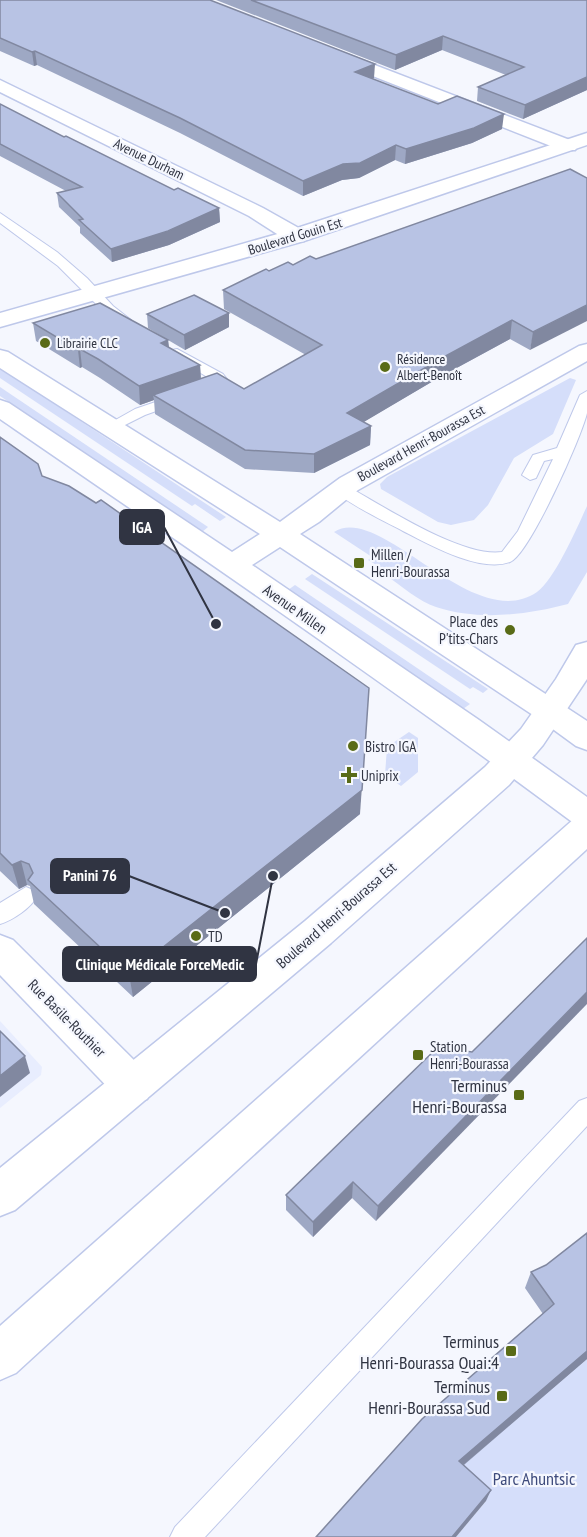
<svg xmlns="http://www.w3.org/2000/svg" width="587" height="1537" viewBox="0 0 587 1537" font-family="'PT Sans Narrow',sans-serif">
<rect width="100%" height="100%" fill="#f5f7fe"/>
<!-- built -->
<polygon fill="#e8edfe" points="0,1021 42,1067 41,1075 0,1108"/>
<!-- green -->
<g fill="#d5defa">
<polygon points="0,368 226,517 220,521 195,504 192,506 0,378"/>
<polygon points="570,378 576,380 553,434 514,458 488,505 474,520 451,525 438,522 381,489 380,484 387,477"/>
<polygon points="0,387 208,527 202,532 0,396"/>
<path d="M587,506v66l-19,32c-42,11 -89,17 -132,3 -17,-5 -35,-22 -51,-32l3,-3 -20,-12 4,-3 -38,-25c47,-30 139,104 203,60 18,-13 40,-64 50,-86z"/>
<polygon points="312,574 488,689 483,693 473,687 470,689 305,579"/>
<polygon points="295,585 470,704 463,709 288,590"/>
<polygon points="409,732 418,738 418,772 401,786 385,775 387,747"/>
<polygon points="587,1359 587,1537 456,1537 486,1501 454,1473"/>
</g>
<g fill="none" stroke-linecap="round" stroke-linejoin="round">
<!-- lane casing -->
<g stroke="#bec8ea" stroke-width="2">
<g id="lane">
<polygon points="0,213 57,252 87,278 113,306 131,320 133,323 131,326 121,326 109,317 58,266 0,223"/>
<polygon points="177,349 223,374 230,383 218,390 208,390 206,387 214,381 172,356 170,353 172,350"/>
<path d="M587,391c0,7 0,15 0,22 -5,23 -58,142 -77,149 -30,11 -80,-17 -107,-31 -15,-8 -61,-30 -70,-42l8,-5 6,2c36,20 115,72 155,66l16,-21 35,-72 -9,2 -8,17 -6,2 -8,-5 11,-20 24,-7 23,-53z"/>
<polygon points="179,394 186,398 184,401 145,415 111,432 103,427 135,409"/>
<path d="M26,887l7,3 4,6c-6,12 -24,24 -37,28v-21z"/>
<polygon points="587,1098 587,1126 205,1537 170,1537 175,1527 579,1101"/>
</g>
</g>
<!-- street casing -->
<g stroke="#bec8ea" stroke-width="3">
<g id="street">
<polygon points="333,49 575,142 578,146 575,150 561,150 327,58 324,54 327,50"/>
<polygon points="0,80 263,208 304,231 307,236 304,241 296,242 288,241 249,216 0,92"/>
<path d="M587,344v17l-229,129 -39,32 -19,12 287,187v29l-11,-4 -37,-27 -259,-172 -28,18 227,155 108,77v31l-12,-4c-188,-140 -381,-272 -575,-405v-19l9,3 223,149 28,-18 -260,-166v-18l8,2 272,170 60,-44 239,-132z"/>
<polygon points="0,935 13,940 147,1073 153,1086 147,1099 133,1104 119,1099 0,975"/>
</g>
</g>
<!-- secondary casing -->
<g stroke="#bec8ea" stroke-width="3">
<polygon id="secondary" points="587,133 587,145 304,241 0,327 0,313 288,231"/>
</g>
<!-- primary casing -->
<g stroke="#bec8ea" stroke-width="3">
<g id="primary">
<polygon points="587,642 587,679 543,745 509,785 331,943 15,1210 0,1216 0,1168 305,921 485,767 521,729 556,679 576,645"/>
<polygon points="587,815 587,849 16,1373 0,1380 0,1326 575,818"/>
</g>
</g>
<!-- lane -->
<use href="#lane" fill="#fff" fill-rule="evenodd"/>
<!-- street -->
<use href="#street" fill="#fff" fill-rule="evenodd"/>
<!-- secondary -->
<use href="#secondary" fill="#fff" fill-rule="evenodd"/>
<!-- primary -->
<use href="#primary" fill="#fff" fill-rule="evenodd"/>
</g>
<!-- wall -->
<g fill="#9ea8c4">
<polygon points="0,0 374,78 373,79 502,129 472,143 405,164 395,160 359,178 342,180 303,196 180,133 37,65 34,66 0,51"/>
<polygon points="216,0 587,0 587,90 523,119 477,101 478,87 506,75 442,50 395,70"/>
<polygon points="0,104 64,137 174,190 219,208 220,222 169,245 112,262 80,233 80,227 59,207 57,193 66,191 0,156"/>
<polygon points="570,169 530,350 510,339 440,377 363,422 371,426 370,445 314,473 245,469 155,414 154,400 140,405 100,378 82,367 80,368 36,341 33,323 163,337 148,328 147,314 229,313 229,327 185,350 168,340 169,347 200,365 201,379 244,389 306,355 224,309 223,290 269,271 316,259"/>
<polygon points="0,437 42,476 360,814 133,997 34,904 30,886 27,885 19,889 0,871"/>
<polygon points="438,1047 376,1221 352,1198 313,1237 286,1210 286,1195"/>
<polygon points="546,1265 587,1359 464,1465 486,1501 316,1537 543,1314 525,1288 531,1272"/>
</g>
<!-- shaded-wall -->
<g fill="#8188a0">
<polygon points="443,36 442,50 395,70 396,55"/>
<polygon points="35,51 37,65 34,66 32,52"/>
<polygon points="375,64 374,78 355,86 355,72"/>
<polygon points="587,77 587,90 523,119 525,105"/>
<polygon points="504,114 502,129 472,143 405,164 406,149"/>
<polygon points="396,145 395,160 359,178 342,180 303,196 303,181 343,164"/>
<polygon points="219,208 220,222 169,245 112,262 111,249"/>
<polygon points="587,305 587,321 530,350 533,332"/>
<polygon points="229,313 229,327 185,350 184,335"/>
<polygon points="512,320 510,339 440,377 347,432 347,413 442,358"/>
<polygon points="168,340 170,358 161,343"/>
<polygon points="80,349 82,367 80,368 78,350"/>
<polygon points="200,365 201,383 153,395 154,400 140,405 139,386"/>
<polygon points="371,426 370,445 314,473 314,454"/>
<polygon points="369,688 360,814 133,997 129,974"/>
<polygon points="21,861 27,885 19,889 12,865"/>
<polygon points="587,992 587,1004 376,1221 378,1206"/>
<polygon points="25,1056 30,1073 0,1097 0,1076"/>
<polygon points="353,1182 352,1198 313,1237 313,1222"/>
<polygon points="587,1351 587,1359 454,1473 459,1461"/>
<polygon points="491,1490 486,1501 456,1537 452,1537"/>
</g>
<!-- building -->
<g fill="#b8c3e4" stroke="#8188a0" stroke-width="1.5">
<polygon points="0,0 210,0 375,64 355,72 438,104 457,96 504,114 474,128 406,149 396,145 360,163 343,164 303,181 180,118 35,51 32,52 0,38"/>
<polygon points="251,0 587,0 587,77 525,105 478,87 524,67 443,36 396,55"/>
<polygon points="0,104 64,137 66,136 174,190 178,188 219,208 168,231 111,249 79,220 83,219 57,193 82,187 0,144"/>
<polygon points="570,169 587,178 587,305 533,332 512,320 442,358 347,413 371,426 314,454 245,450 153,395 217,373 244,389 322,345 223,290 266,269 269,271 288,262 293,265 310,256 316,259"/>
<polygon points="194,295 229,313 184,335 147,314"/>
<polygon points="100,303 168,340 161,343 200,365 139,386 98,359 80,349 78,350 33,323"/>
<polygon points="0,437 38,464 42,476 69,486 96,503 101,500 369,688 362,790 129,974 28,880 33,873 29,864 21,861 12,865 0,853"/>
<polygon points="587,938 587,992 378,1206 353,1182 313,1222 286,1195 438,1047 472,1052"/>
<polygon points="0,1031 25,1056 0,1076"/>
<polygon points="587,1233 587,1351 459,1461 491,1490 452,1537 316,1537 422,1419 554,1304 531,1272 546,1265"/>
</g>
<!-- markers -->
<g fill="#596b17" stroke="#f5f7fe" stroke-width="2">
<circle cx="45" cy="343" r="6"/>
<circle cx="385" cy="367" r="6"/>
<rect x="353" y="557" width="12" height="12" rx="3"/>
<circle cx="510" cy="630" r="6"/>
<circle cx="353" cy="746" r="6"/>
<path d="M346 766h6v6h6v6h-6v6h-6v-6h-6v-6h6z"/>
<circle cx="196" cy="936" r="6"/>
<rect x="412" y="1049" width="12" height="12" rx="3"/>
<rect x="513" y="1089" width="12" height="12" rx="3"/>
<rect x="505" y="1345" width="12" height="12" rx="3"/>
<rect x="496" y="1390" width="12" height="12" rx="3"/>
</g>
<g text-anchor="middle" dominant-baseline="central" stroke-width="4.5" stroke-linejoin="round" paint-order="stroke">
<!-- far-street labels -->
<g font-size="14" fill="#303442" stroke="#f5f7fe">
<text transform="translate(149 159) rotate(26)">Avenue Durham</text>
<text transform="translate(295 236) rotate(-17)">Boulevard Gouin Est</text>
<text transform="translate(421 443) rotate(-29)">Boulevard Henri-Bourassa Est</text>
</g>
<!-- far-poi labels -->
<g font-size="14" fill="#303442" stroke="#f5f7fe" text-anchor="start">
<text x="57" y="343">Librairie CLC</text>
<text x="397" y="359">Résidence<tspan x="397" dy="16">Albert-Benoît</tspan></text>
</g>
<!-- poi labels -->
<g font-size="15" fill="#303442" stroke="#f5f7fe" text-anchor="start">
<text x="371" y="554">Millen /<tspan x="371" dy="17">Henri-Bourassa</tspan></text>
<text x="498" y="621" text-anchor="end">Place des<tspan x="498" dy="17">P'tits-Chars</tspan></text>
<text x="365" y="746">Bistro IGA</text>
<text x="361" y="775">Uniprix</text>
<text x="208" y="936">TD</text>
<text x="430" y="1046">Station<tspan x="430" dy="17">Henri-Bourassa</tspan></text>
</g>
<!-- street labels -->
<g font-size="15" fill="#303442" stroke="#f5f7fe">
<text transform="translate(295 609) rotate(35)">Avenue Millen</text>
<text transform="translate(336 915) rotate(-41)">Boulevard Henri-Bourassa Est</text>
<text transform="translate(67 1018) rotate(45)">Rue Basile-Routhier</text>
</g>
<!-- near-poi labels -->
<g font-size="18" fill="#303442" stroke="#f5f7fe" text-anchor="end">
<text x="507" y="1085">Terminus<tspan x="507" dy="21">Henri-Bourassa</tspan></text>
<text x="499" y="1341">Terminus<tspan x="499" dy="21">Henri-Bourassa Quai:4</tspan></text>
<text x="490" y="1386">Terminus<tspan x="490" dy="21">Henri-Bourassa Sud</tspan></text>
</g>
<!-- near-park labels -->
<g font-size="18" fill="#3d4a7b" stroke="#f5f7fe">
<text x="534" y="1478">Parc Ahuntsic</text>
</g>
</g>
<!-- callouts -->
<path fill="none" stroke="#303442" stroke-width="2" d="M216 624L164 527M225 913L129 876M273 876L256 964"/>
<g fill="#303442" stroke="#f5f7fe" stroke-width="2">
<circle cx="216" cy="624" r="6"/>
<circle cx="225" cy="913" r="6"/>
<circle cx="273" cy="876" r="6"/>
</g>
<g fill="#303442" stroke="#303442" stroke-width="2">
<rect x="120" y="510" width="44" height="34" rx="6"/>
<rect x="51" y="859" width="78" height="34" rx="6"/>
<rect x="63" y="947" width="193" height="34" rx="6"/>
</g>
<g font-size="16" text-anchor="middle" font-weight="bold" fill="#fff">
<text x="142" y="533">IGA</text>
<text x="90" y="881">Panini 76</text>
<text x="160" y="970">Clinique Médicale ForceMedic</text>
</g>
</svg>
